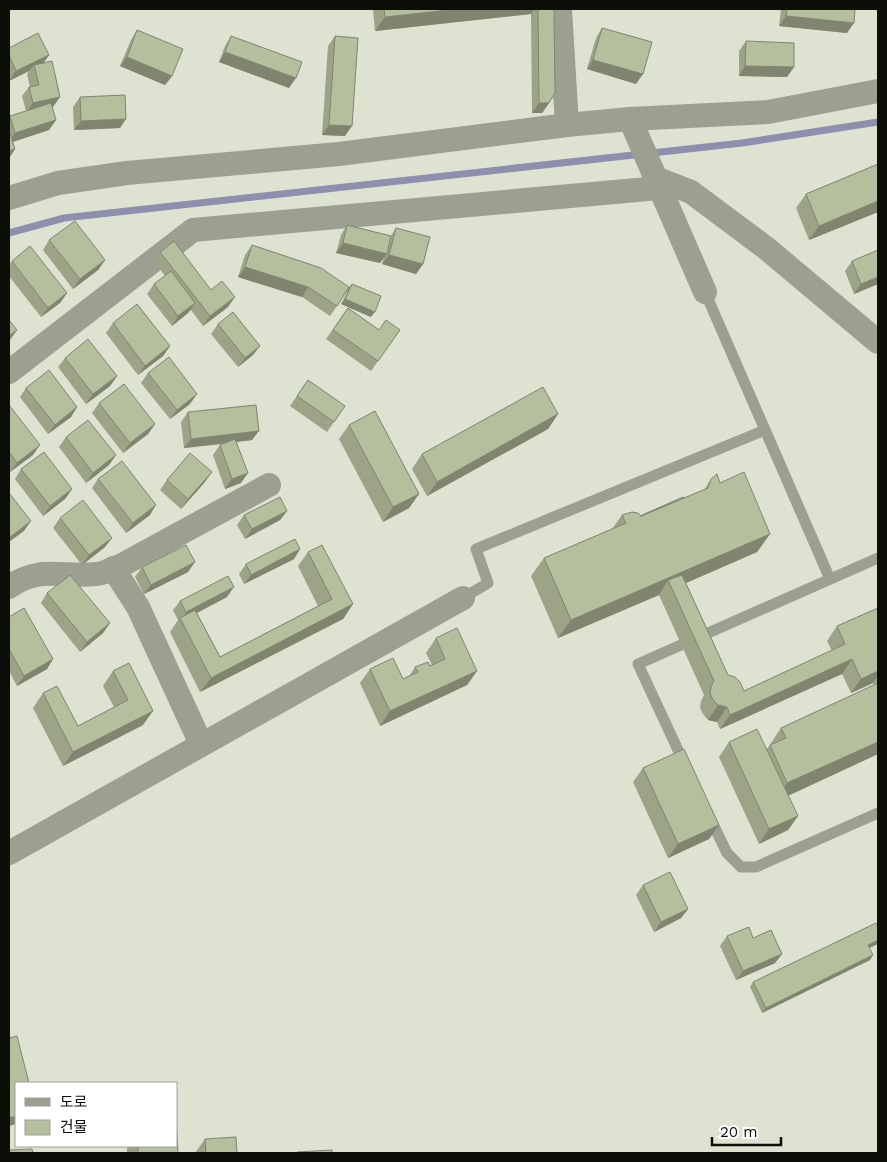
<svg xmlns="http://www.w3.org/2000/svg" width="887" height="1162" viewBox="0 0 887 1162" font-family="'Work Sans','Noto Sans KR',sans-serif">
<rect width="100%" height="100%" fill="#dde2d1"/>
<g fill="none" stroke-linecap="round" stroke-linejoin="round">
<!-- stream -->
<polyline stroke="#8e8faf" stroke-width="7" points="9,233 64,218 742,143 878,122"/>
<!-- service -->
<g stroke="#9ba091" stroke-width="11">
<polyline points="705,292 830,579"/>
<polyline points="463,598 488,583 476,549 765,430"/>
<polyline points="685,765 638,664 878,558"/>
<polyline points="709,816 727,853 741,867 756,867 878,813"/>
</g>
<!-- minor -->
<g stroke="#9ba091" stroke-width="24">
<polyline points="560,9 567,125"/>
<polyline points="630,119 705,292"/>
<polyline points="655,178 691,192 766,248 878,342"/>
<polyline points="9,198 58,183 127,173 339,154 567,125 630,119 768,112 878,91"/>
<polyline points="9,372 193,230 659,188"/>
<polyline points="113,568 138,607 201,744"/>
<path d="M9,587c31,-22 54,-9 87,-13 9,0 18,-6 26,-9l147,-80"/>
<polyline points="9,853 463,598"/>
</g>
</g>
<!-- wall -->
<g fill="#9ca387">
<polygon points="374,9 554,9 549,103 542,113 532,113 531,14 375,31 373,10"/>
<polygon points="781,9 855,9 847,33 779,26"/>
<polygon points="602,28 636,84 587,69 596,38"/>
<polygon points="137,30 172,76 165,85 120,66 131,40"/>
<polygon points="231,36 289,88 219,62 225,46"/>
<polygon points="335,36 345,136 322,135 328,46"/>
<polygon points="746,41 794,67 787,77 739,76 739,51"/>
<polygon points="9,48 49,55 44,62 60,97 52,107 56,120 49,130 13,142 15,149 9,158 9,118 10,116 26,111 22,96 29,87 30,87 27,74 29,71 9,81"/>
<polygon points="80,97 120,128 74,130 73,107"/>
<polygon points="878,164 878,212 809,240 796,208 806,194"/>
<polygon points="347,225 391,236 396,228 423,264 416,274 382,264 384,257 380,263 336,253 341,235"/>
<polygon points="49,240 105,260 98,270 73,289 43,250"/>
<polygon points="252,245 349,287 352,284 371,317 341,304 348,290 330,316 302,297 238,277 245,255"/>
<polygon points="160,252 211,290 228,307 203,326 191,310 188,313 172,326 147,294 154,284 165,276 154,261"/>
<polygon points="12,261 67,293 60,303 41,317 9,276 9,265"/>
<polygon points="852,261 878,284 854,294 845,271"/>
<polygon points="348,308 379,330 400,330 371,371 326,339"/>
<polygon points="113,323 170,346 163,356 138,375 106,333"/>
<polygon points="218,324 253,355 238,367 211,334"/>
<polygon points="65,358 117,376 110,386 86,404 58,367"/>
<polygon points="148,373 190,404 170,419 141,383"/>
<polygon points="308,380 345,406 327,432 290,406"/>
<polygon points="26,388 77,407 71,417 48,434 20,397"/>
<polygon points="99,403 155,424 148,434 123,453 92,413"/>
<polygon points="9,405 33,455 10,472 9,471"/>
<polygon points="188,412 252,440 237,442 241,483 225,489 213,455 220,445 223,444 184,448 181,422"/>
<polygon points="558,414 548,429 427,496 412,469 422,454"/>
<polygon points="349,425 419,494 409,508 383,522 339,439"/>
<polygon points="66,437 116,455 109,465 86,483 59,447"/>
<polygon points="21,469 72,489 65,499 43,516 15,479"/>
<polygon points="98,479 150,515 126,533 92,488"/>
<polygon points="711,479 720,483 770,534 757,552 686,583 728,675 744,691 832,651 827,641 837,626 878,608 878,754 788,796 798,816 788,830 759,844 719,757 729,742 767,749 781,728 874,685 873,683 851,693 842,674 720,729 717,722 708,720 703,714 700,708 701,701 704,695 659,595 558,638 531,576 544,558 612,529 622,515 640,516 704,490"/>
<polygon points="167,480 205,482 181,509 160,490"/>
<polygon points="287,511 280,520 245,539 237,525 244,515"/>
<polygon points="60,518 105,547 82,565 53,528"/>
<polygon points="300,549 294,559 244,584 239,574 246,564"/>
<polygon points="308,552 353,604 343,619 200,692 170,632 178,620 173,610 180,601 227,597 197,613 220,657 318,606 298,566"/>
<polygon points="142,567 188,572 144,594 135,577"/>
<polygon points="47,593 110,623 103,633 80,652 41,603"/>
<polygon points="9,617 53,659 47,669 17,686 9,671"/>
<polygon points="436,638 477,671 467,685 380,726 360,683 370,669 403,679 410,675 415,667 432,665 426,653"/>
<polygon points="113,671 143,725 63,766 33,708 43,693 78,726 114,707 103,686"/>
<polygon points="643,768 719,825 709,839 668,858 633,782"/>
<polygon points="643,885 688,909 681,918 654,932 636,895"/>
<polygon points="727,936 753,938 782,954 775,963 736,980 720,946"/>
<polygon points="870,948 870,960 762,1013 750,987 753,982"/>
<polygon points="205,1139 237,1153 195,1153"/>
<polygon points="127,1146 176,1146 178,1153 127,1153"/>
</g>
<!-- shaded-wall -->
<g fill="#7f856e">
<polygon points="458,9 534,9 531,14 375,31 385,17"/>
<polygon points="786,16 854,23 847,33 779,26"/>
<polygon points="225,52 296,78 289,88 219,62"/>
<polygon points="49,55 42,65 34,65 29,71 9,81 16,71"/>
<polygon points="127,57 172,76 165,85 120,66"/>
<polygon points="593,60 643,74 636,84 587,69"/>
<polygon points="745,66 794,67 787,77 739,76"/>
<polygon points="60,97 53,107 26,113 33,103"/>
<polygon points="539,103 549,103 542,113 532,113"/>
<polygon points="126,119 120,128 74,130 81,121"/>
<polygon points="56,120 49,130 9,143 15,133"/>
<polygon points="329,125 352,126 345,136 322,135"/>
<polygon points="15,149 9,158 9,151"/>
<polygon points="878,201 878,212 809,240 819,226"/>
<polygon points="343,243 387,254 380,263 336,253"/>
<polygon points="389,255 423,264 416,274 382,264"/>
<polygon points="105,260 98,270 73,289 80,279"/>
<polygon points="245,267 308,287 302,297 238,277"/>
<polygon points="878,277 878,284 854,294 861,284"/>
<polygon points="67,293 60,303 41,317 48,308"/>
<polygon points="235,297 228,307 203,326 210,316"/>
<polygon points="345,299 375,312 371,317 341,304"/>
<polygon points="195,303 188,313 172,326 178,316"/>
<polygon points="17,330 10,340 9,341 9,336"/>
<polygon points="170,346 163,356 138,375 145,366"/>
<polygon points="260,346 253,355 238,367 245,358"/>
<polygon points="117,376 110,386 86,404 93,394"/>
<polygon points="197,394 190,404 170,419 177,410"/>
<polygon points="77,407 71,417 48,434 55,425"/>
<polygon points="558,414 548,429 427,496 437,482"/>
<polygon points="155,424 148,434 123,453 130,443"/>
<polygon points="259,431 252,440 184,448 191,439"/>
<polygon points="40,445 33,455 10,472 17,463"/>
<polygon points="116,455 109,465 86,483 93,473"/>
<polygon points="212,472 205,482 181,509 188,499"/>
<polygon points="248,473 241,483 225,489 232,479"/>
<polygon points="72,489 65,499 43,516 50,506"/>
<polygon points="419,494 409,508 383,522 393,507"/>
<polygon points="156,505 150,515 126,533 133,523"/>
<polygon points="287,511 280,520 245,539 252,529"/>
<polygon points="31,521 24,531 9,542 9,538"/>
<polygon points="770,534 757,552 672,589 668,580 659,595 558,638 571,620"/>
<polygon points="112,538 105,547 82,565 89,555"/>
<polygon points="300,549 294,559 244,584 251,575"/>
<polygon points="195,562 188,572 144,594 151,585"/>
<polygon points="234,587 227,597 181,621 181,620 186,612"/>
<polygon points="353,604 343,619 200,692 211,678"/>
<polygon points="110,623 103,633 80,652 87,642"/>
<polygon points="53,659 47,669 17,686 24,676"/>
<polygon points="852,659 842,674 720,729 730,715"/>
<polygon points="477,671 467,685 380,726 390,711"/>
<polygon points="878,671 878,675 873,683 851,693 861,679"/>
<polygon points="718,705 727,707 717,722 708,720"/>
<polygon points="153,711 143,725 63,766 73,752"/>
<polygon points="878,742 878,754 774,802 787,783"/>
<polygon points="798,816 788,830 759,844 769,829"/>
<polygon points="719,825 709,839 668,858 678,844"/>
<polygon points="688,909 681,918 654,932 661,922"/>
<polygon points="878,940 878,944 865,950 868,945"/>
<polygon points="782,954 775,963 736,980 743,971"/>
<polygon points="873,955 870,960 762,1013 766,1008"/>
<polygon points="16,1116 16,1124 9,1126 9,1118"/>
</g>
<!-- building -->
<g fill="#b5be9d" stroke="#7f856e">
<polygon points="384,9 458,9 385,17"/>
<polygon points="538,9 554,9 555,93 549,103 539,103"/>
<polygon points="787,9 855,9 854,23 786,16"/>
<polygon points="602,28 652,42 643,74 593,60"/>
<polygon points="137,30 183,49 172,76 127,57"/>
<polygon points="38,33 49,55 16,71 9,55 9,48"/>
<polygon points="231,36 302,62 296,78 225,52"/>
<polygon points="335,36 358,38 352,126 329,125"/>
<polygon points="746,41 794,43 794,67 745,66"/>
<polygon points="52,61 60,97 33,103 29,87 39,85 34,65"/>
<polygon points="125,95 126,119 81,121 80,97"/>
<polygon points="51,103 56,120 15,133 10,116"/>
<polygon points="9,131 15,149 9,151"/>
<polygon points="878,164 878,201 819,226 806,194"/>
<polygon points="75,221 105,260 80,279 49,240"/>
<polygon points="347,225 391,236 387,254 343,243"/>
<polygon points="396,228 430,237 423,264 389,255"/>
<polygon points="174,241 211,290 222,281 235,297 210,316 160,252"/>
<polygon points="252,245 321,268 349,287 337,306 308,287 245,267"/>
<polygon points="30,246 67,293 48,308 12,261"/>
<polygon points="878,250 878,277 861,284 852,261"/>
<polygon points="171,271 195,303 178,316 154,284"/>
<polygon points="352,284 381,296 375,312 345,299"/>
<polygon points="137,304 170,346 145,366 113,323"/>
<polygon points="348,308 379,330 386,320 400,330 378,361 333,330"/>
<polygon points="233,312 260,346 245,358 218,324"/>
<polygon points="9,320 17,330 9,336"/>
<polygon points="88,339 117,376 93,394 65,358"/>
<polygon points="169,357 197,394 177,410 148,373"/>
<polygon points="49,370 77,407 55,425 26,388"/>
<polygon points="308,380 345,406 334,422 297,396"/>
<polygon points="124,384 155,424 130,443 99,403"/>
<polygon points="543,387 558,414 437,482 422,454"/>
<polygon points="9,405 40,445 17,463 9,452"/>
<polygon points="256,405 259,431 191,439 188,412"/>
<polygon points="375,411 419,494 393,507 349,425"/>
<polygon points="88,420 116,455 93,473 66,437"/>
<polygon points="235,439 248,473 232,479 220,445"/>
<polygon points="44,452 72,489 50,506 21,469"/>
<polygon points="190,453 212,472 188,499 167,480"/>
<polygon points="122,461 156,505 133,523 98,479"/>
<polygon points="744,472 770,534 571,620 544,558 626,523 622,515 632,512 638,513 641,516 708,488 711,479 717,474 720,483"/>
<polygon points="9,493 31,521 9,538"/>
<polygon points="280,497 287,511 252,529 244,515"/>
<polygon points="683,497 684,498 641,516 640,516"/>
<polygon points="83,500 112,538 89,555 60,518"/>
<polygon points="295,539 300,549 251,575 246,564"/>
<polygon points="186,545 195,562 151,585 142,567"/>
<polygon points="322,545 353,604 211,678 180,618 195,610 220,657 332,599 308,552"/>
<polygon points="70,575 110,623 87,642 47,593"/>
<polygon points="682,575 728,675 735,677 740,682 744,691 845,644 837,626 878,608 878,671 861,679 852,659 730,715 727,707 718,705 713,700 710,693 711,686 714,681 668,580"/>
<polygon points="228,576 234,587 186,612 180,601"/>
<polygon points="24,608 53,659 24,676 9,649 9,617"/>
<polygon points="457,628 477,671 390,711 370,669 393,658 403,679 418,672 415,667 428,662 430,666 445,659 436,638"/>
<polygon points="129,663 153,711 73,752 43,693 57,686 78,726 128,700 113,671"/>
<polygon points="878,683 878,742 787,783 770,745 786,738 781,728"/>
<polygon points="757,729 798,816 769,829 729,742"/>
<polygon points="684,749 719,825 678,844 643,768"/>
<polygon points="670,872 688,909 661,922 643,885"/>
<polygon points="876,923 878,928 878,940 868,945 873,955 766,1008 753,982"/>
<polygon points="749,927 753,938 771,930 782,954 743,971 727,936"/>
<polygon points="17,1036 29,1083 16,1083 16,1116 9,1118 9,1038"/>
<polygon points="176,1118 178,1153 138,1153 138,1146 176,1146"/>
<polygon points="236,1137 237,1153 206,1153 205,1139"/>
<polygon points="32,1149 33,1153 9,1153 9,1150"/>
<polygon points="332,1150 332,1153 297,1153 297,1152"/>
</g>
<!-- border -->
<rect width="887" height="1162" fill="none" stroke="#0c0e08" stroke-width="20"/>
<!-- legend -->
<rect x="15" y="1082" width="162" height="65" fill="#ffffff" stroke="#9e9f9c"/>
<rect x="25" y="1098" width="25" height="8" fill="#9ba091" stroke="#9e9f9c"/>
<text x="60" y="1107" font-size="15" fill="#0c0e08">도로</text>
<rect x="25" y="1120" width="25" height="15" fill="#b5be9d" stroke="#9e9f9c"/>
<text x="60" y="1132" font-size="15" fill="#0c0e08">건물</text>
<!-- scale -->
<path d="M712 1137v8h69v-8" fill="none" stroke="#0c0e08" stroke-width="2.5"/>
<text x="720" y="1137" font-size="15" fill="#0c0e08" stroke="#ffffff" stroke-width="4" paint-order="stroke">20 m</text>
</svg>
